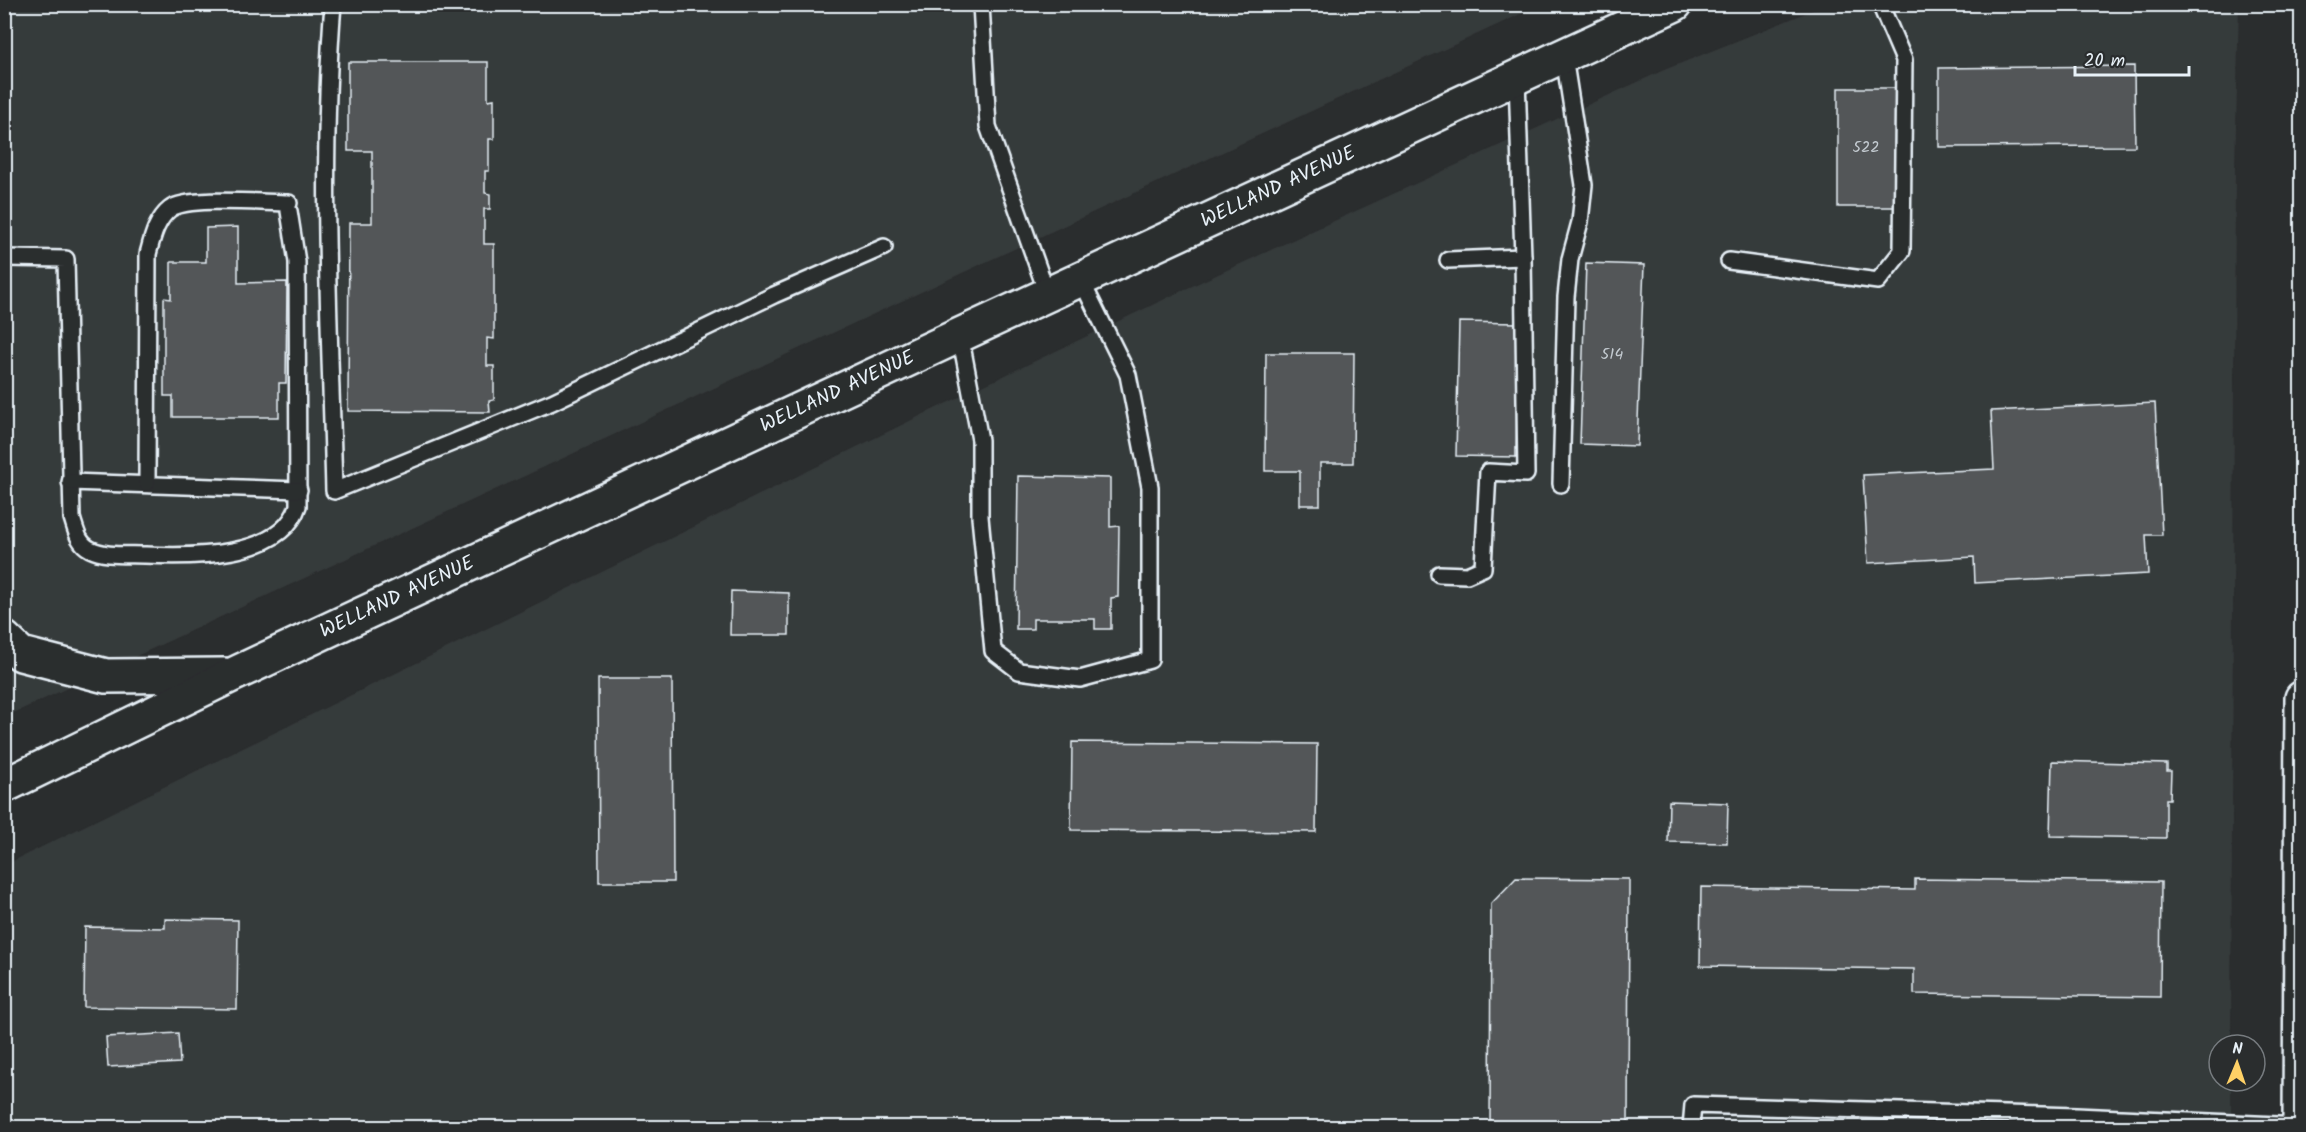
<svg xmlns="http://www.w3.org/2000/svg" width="2306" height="1132" viewBox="0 0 2306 1132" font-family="Kalam,sans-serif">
<rect width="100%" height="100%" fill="#2a2d2e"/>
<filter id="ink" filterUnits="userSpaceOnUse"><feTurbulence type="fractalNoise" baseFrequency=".0167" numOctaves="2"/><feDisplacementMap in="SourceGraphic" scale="12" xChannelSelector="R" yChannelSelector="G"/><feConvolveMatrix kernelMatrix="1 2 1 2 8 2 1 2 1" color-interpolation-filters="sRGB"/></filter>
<g filter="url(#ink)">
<!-- built -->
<g fill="#363a3b">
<polygon points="5,4 1540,5 5,717"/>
<polygon points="1826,5 2239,5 2235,169 2231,1045 2219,1045 2219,1081 2231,1081 2231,1127 5,1128 4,869 13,861 922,415 1190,287 1664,70"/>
</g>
<!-- building -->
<g fill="#535759" stroke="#e8f1f8" stroke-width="1.5">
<polygon points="348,62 488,62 488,100 494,99 494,139 489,139 489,171 485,171 485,193 490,194 490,209 484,209 484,244 494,244 494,339 487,338 487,366 494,366 494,400 489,401 490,412 348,411 349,223 372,223 372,151 348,151"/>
<polygon points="2134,66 2135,146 1939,147 1939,68"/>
<polygon points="1838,88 1895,88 1894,207 1838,207"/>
<polygon points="238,227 238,283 287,282 286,383 279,383 279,417 173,417 173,396 164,396 164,298 171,299 171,262 206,262 206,228"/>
<polygon points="1586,263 1644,265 1637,446 1580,444"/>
<polygon points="1459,322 1518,323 1516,457 1456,456"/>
<polygon points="1266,353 1354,353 1353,463 1320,463 1320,505 1300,505 1300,471 1265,471"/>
<polygon points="2155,403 2162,535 2146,535 2148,574 1975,583 1974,557 1868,563 1863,475 1994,469 1991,411"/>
<polygon points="1018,476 1110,478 1110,527 1119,526 1118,597 1111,598 1111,629 1095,629 1095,619 1033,619 1033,629 1016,629"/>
<polygon points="731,591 789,593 789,635 730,635"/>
<polygon points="598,679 672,679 673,882 599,882"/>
<polygon points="1072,742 1317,744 1316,832 1071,830"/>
<polygon points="2052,761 2167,764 2167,771 2171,771 2170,799 2166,799 2166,838 2050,836"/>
<polygon points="1669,801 1728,803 1727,843 1668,842"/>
<polygon points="1516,878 1629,879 1628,1128 1490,1128 1491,904"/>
<polygon points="1915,879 2161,882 2160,997 1914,994 1914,969 1700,966 1701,887 1915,890"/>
<polygon points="165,919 238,920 237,1009 84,1007 85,927 165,928"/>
<polygon points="178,1033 180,1063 108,1067 106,1037"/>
</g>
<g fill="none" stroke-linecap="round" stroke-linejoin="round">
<!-- lane casing -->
<g stroke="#e8f1f8" stroke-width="20">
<g id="lane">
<path d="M333,4c-13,162 -3,325 1,487l218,-89 222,-107 110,-48"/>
<polyline points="981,4 988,126 1048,296"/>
<path d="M4,258l62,1 6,259c4,12 6,25 18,31 16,8 38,5 55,6 45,2 136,4 153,-49l-1,-244 -8,-51"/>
<polyline points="1448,260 1523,257"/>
<polyline points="1729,261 1878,281 1902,251 1904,60 1880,4"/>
<polyline points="960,335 980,440 980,517 993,651 1019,671 1080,679 1150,660 1150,487 1128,375 1081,280"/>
<polyline points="70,482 299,490"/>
<path d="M147,483l1,-229c4,-15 8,-34 22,-45 18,-13 93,-6 119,-6"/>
<polyline points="1561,484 1566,297 1570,259 1580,222 1584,185 1564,57"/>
<polyline points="1439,574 1467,575 1483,568 1488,472 1526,474 1523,257 1517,78"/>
<polyline points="1691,1128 1693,1105 2076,1116 2300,1126"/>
</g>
</g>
<!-- secondary casing -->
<g stroke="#e8f1f8" stroke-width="38">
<g id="secondary">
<polyline points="4,638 21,654 106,676 224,675"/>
<path id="s1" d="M4,786l228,-111 728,-340 715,-331"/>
<polyline points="2300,1128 2302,698"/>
</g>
</g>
<!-- lane -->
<use href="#lane" stroke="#2a2d2e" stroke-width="15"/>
<!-- secondary -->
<use href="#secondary" stroke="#2a2d2e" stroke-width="33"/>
</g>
</g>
<g text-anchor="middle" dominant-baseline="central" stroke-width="4.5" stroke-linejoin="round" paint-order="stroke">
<!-- number labels -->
<g font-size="16" fill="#c3cad0">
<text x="1866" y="147">522</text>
<text x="1612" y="354">514</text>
</g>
<!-- street labels -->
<g font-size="20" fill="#e8f1f8" stroke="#2a2d2e">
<text stroke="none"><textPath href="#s1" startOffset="1408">WELLAND AVENUE</textPath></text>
<text stroke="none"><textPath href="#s1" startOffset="922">WELLAND AVENUE</textPath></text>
<text stroke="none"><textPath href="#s1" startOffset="436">WELLAND AVENUE</textPath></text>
</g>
</g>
<!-- margin -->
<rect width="2306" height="1132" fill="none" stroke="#2a2d2e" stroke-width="24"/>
<rect x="12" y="12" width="2282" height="1108" fill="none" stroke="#e8f1f8" stroke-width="2" filter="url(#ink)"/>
<!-- north arrow -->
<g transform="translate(2237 1063) rotate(2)"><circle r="28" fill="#2a2d2e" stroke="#767b7f" stroke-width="1.5"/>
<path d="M0-4.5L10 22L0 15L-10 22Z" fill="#ffd166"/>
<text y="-9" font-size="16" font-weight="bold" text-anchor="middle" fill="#e8f1f8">N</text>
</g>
<!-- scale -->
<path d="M2075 66v9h114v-9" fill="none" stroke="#e8f1f8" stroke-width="3"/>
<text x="2084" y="66" font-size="18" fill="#e8f1f8" stroke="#2a2d2e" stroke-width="4.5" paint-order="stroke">20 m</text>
</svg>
